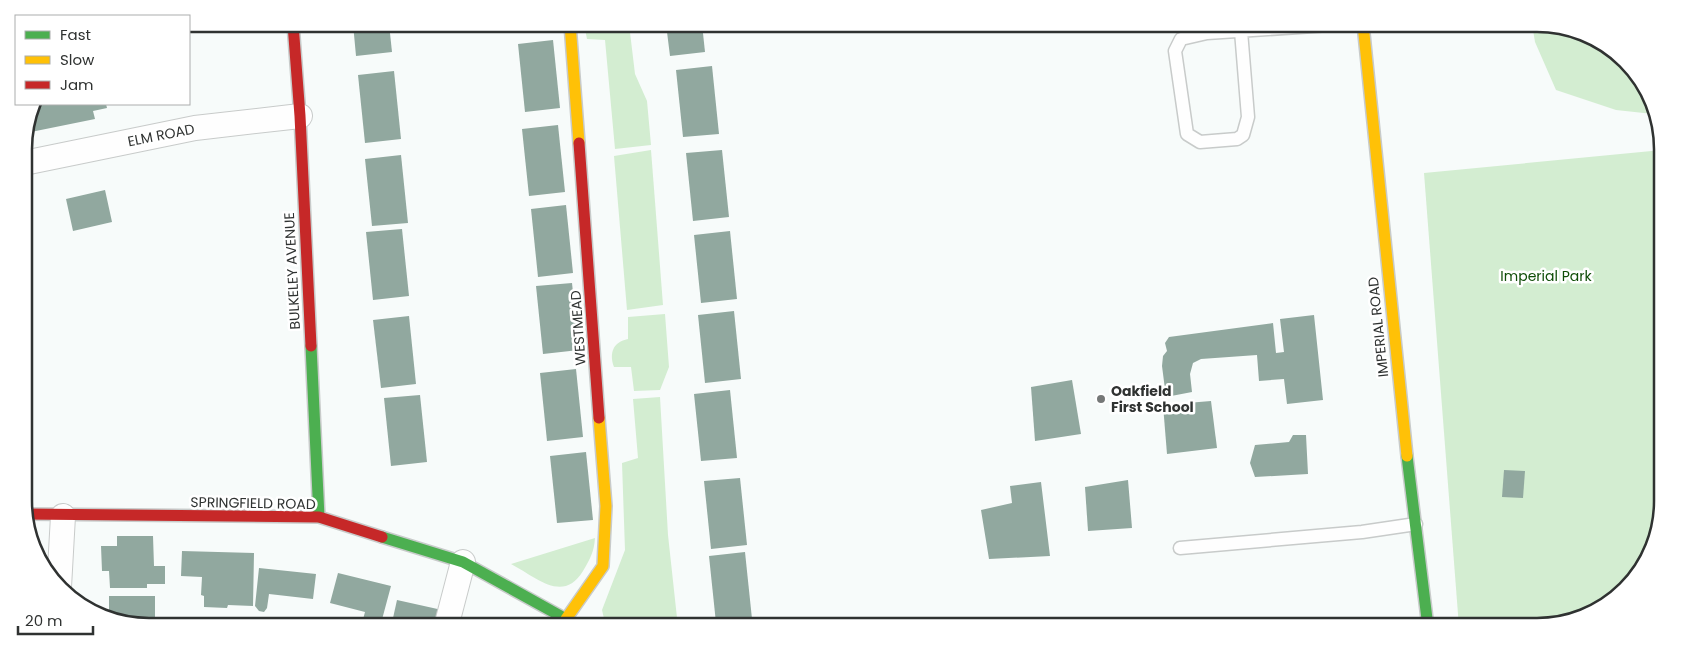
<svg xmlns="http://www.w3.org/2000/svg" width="1687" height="651" viewBox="0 0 1687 651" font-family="Poppins,sans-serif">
<rect width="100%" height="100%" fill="#f7fbfa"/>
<!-- green -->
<g fill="#d3edd1">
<polygon points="584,24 629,24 635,74 647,101 651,145 615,149 605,40 587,39"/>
<polygon points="1532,24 1578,31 1632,67 1653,114 1616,110 1556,90 1535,42"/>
<polygon points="651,150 663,305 627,310 614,156"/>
<polygon points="1662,150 1656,542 1614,601 1545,627 1459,627 1424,173"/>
<path d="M665,314l4,53 -9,23 -26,1 -3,-24h-17c-5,-14 -1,-25 14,-28v-22z"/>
<polygon points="660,397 668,535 678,627 606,627 602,610 625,550 622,463 638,458 633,399"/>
<path d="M595,538c-1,14 -5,21 -12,33 -20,33 -47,6 -72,-7z"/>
</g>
<!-- building -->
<g fill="#91a89f">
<polygon points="353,24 389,24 392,52 356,56"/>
<polygon points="666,24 702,24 705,52 670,56"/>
<polygon points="553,40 560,108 525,112 518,44"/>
<polygon points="712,66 719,134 683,137 676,70"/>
<polygon points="394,71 401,139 365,143 358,75"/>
<polygon points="34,104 106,104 107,108 93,111 95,119 26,133"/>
<polygon points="558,125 565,192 529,196 522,129"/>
<polygon points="722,150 729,217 693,221 686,153"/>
<polygon points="401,155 408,223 372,226 365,159"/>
<polygon points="105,190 112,222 73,231 66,199"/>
<polygon points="566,205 573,273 538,277 531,209"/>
<polygon points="402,229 409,296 373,300 366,232"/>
<polygon points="730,231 737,299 701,303 694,235"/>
<polygon points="572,283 579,350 543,354 536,286"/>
<polygon points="734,311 741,379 705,383 698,315"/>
<polygon points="1314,315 1323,400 1287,404 1284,379 1259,381 1257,355 1201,359 1193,363 1190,374 1192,392 1166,397 1162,366 1163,356 1167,351 1165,343 1169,337 1273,323 1276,353 1284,352 1280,319"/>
<polygon points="409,316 416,384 381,388 373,320"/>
<polygon points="576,369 583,437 547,441 540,373"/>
<polygon points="1072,380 1081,434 1035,441 1031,387"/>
<polygon points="730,390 737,458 701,461 694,394"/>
<polygon points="420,395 427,462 391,466 384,398"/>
<polygon points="1211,401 1217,448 1167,454 1163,405"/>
<polygon points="1293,435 1306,435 1308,474 1255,477 1250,463 1255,445 1289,442"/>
<polygon points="586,452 593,520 557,523 550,456"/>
<polygon points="1504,470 1525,471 1523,498 1502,497"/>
<polygon points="740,478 747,545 711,549 704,481"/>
<polygon points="1128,480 1132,528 1088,531 1085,487"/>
<polygon points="1041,482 1050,556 989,559 981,510 1012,503 1010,486"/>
<polygon points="117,536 153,536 154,566 165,566 165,584 147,584 147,588 110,588 109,571 102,571 101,546 117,546"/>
<polygon points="182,551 254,553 253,606 228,605 227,608 204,607 204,596 201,595 202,577 181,576"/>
<polygon points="745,552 752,619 716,623 709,556"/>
<polygon points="259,568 316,574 313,599 269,594 267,608 264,612 259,611 255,606"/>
<polygon points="338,573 391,586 380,627 362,623 365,612 330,603"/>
<rect x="109" y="596" width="46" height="24"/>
<polygon points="397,600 442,610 438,627 391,627"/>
</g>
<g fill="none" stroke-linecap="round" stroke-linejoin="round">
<!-- lane casing -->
<g stroke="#c8cbca" stroke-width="15">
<g id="lane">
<polyline points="1241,31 1248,117 1243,135 1237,139 1200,142 1187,134 1175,51 1181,39 1207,33 1344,24"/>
<polyline points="1180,548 1362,532 1416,524"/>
</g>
</g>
<!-- street casing -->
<g stroke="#c8cbca" stroke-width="26">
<g id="street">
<polyline points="24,163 195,128 300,116"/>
<polyline points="59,587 63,516"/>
<polyline points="446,627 463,562"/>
</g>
</g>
<!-- fast casing -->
<g stroke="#c8cbca" stroke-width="14">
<g id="fast">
<polyline points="311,346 319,517"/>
<polyline points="1407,456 1428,627"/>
<polyline points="382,537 463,562 566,619 576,627"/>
</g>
</g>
<!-- slow casing -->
<g stroke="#c8cbca" stroke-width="14">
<g id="slow">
<polyline points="570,24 579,143"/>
<polyline points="1363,24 1407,456"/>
<polyline points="566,619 603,566 606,506 599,418"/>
</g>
</g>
<!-- jam casing -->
<g stroke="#c8cbca" stroke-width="14">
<g id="jam">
<polyline points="293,24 300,116 311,346"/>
<polyline points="579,143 599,418"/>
<polyline points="26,514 319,517 382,537"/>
</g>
</g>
<!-- lane -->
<use href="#lane" stroke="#fefefe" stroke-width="12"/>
<!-- street -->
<use href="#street" stroke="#fefefe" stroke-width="24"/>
<!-- fast -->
<use href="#fast" stroke="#4caf50" stroke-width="11"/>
<!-- slow -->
<use href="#slow" stroke="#ffc107" stroke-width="11"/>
<!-- jam -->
<use href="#jam" stroke="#c62828" stroke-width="11"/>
</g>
<!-- markers -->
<circle fill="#757877" stroke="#fff" stroke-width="2" cx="1101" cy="399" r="5"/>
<g text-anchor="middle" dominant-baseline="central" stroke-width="5" stroke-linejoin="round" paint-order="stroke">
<!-- street labels -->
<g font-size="14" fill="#2f3231" stroke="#fff">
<text transform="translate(161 135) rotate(-11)">ELM ROAD</text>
<text transform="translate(292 271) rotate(-93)">BULKELEY AVENUE</text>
<text transform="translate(1378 327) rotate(-96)">IMPERIAL ROAD</text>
<text transform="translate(578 328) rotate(-94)">WESTMEAD</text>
<text transform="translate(253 503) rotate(1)">SPRINGFIELD ROAD</text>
</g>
<!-- park labels -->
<g font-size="14" fill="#0f4d07" stroke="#fff">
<text x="1546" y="276">Imperial Park</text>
</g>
<!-- poi labels -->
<g font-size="14" font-weight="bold" fill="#2f3231" stroke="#fff" text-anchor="start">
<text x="1111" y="391">Oakfield<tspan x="1111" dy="16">First School</tspan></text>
</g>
</g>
<!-- crop -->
<path d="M0 0H1687V651H0ZM149 32H1537A117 117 0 0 1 1654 149V501A117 117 0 0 1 1537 618H149A117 117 0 0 1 32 501V149A117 117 0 0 1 149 32Z" fill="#fff" fill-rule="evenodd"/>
<path fill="none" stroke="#2f3231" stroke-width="2.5" d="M149 32H1537A117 117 0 0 1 1654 149V501A117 117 0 0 1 1537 618H149A117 117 0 0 1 32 501V149A117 117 0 0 1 149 32Z"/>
<!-- legend -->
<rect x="15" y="15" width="175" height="90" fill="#ffffff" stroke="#acadad"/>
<rect x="25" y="31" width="25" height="8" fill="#4caf50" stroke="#acadad"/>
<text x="60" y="40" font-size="15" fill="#2f3231">Fast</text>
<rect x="25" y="56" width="25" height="8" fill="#ffc107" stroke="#acadad"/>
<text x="60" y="65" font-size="15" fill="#2f3231">Slow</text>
<rect x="25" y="81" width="25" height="8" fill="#c62828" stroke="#acadad"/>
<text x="60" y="90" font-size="15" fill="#2f3231">Jam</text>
<!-- scale -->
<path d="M18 626v8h75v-8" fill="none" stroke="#2f3231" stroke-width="2.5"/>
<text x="25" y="626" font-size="15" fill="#2f3231" stroke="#ffffff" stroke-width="4" paint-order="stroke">20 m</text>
</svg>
